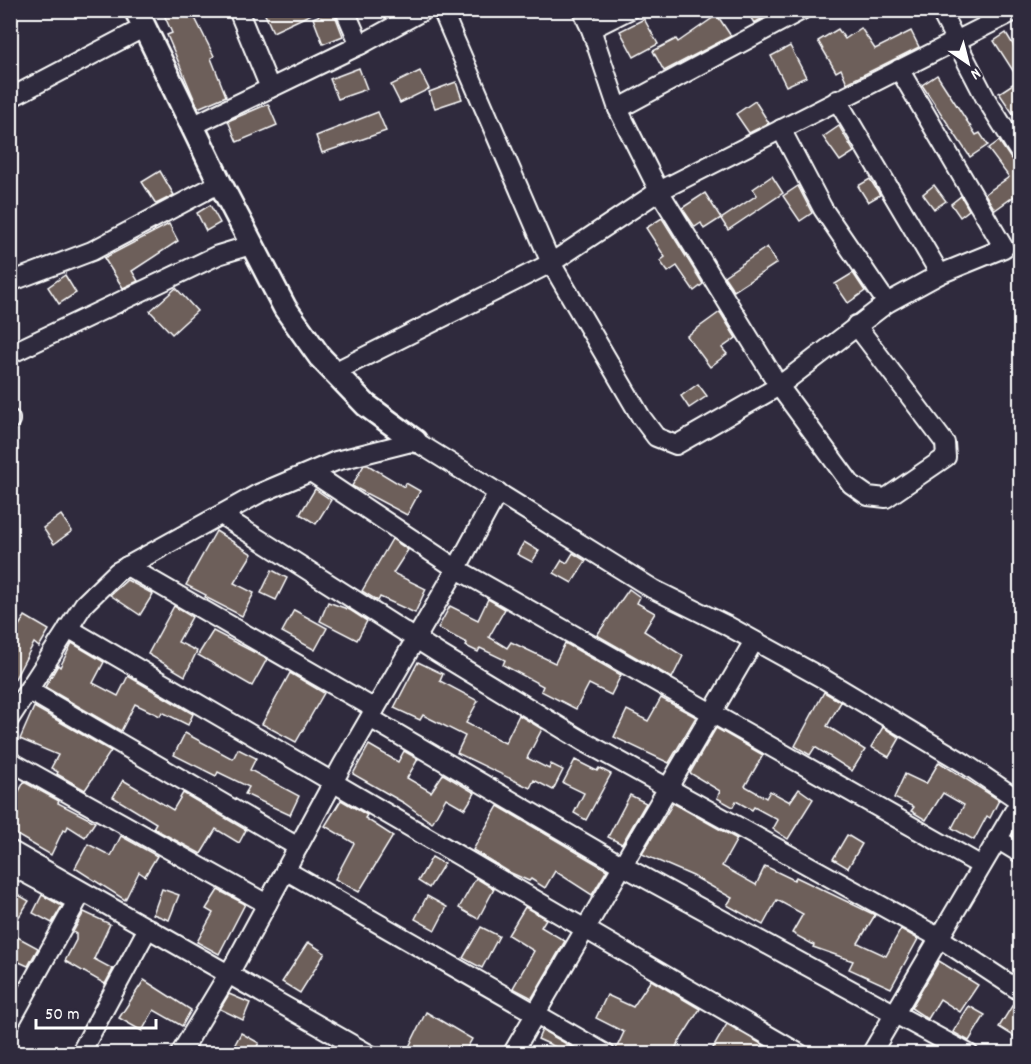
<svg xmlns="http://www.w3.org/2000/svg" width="1031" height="1064" viewBox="0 0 1031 1064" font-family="Dekko,sans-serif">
<rect width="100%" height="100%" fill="#2f2a3d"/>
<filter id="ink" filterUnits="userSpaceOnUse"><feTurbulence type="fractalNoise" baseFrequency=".0167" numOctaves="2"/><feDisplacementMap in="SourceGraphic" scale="12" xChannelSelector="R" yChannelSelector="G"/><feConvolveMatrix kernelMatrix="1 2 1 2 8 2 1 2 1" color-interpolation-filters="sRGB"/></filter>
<g filter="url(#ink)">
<!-- building -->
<g fill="#6d5e5a" stroke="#fff" stroke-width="1.5">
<polygon points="162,10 191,10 214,56 211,58 226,96 198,108 167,35 172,33"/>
<polygon points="263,10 320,10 273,32"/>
<polygon points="333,10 343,36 323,44 313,18"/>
<polygon points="746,10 777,10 754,23"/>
<polygon points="717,15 731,36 664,71 653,51 676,39 678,42"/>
<polygon points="644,19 658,44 634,57 620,31"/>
<polygon points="861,28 875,49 911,31 919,47 847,83 841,69 836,72 818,41 838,29 845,39"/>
<polygon points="1006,33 1020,56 1020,124 999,93 1019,80 994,41"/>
<polygon points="790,46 806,77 786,86 771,56"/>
<polygon points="359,68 367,89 338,99 330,79"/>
<polygon points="420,71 429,89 400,103 391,85"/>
<polygon points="937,75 976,135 980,133 988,145 970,157 922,85"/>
<polygon points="456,82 462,99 435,108 429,92"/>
<polygon points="755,101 769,123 749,133 736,114"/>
<polygon points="268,104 277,125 237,142 228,121"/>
<polygon points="378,112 386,131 322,153 316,136"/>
<polygon points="839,126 854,152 840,161 823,137"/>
<polygon points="999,141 1011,159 1020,164 1020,192 995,210 985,194 1009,177 988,149"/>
<polygon points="160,171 174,195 156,204 142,182"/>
<polygon points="772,176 783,193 728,230 721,219 757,195 753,189"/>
<polygon points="870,179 880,195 868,202 858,186"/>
<polygon points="934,185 946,201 934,209 923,194"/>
<polygon points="798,186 812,213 800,221 783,196"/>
<polygon points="705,193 721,218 704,229 701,223 695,227 682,208"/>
<polygon points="961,196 969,210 960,217 951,204"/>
<polygon points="210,205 220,223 206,231 197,213"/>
<polygon points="662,218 703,284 694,291 677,266 668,272 660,261 665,257 646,228"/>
<polygon points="169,224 178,241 132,271 138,281 123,288 104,258"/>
<polygon points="767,247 777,263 734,291 724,276"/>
<polygon points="853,273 865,291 848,303 835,284"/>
<polygon points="65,275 76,293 59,304 48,287"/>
<polygon points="176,288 197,311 172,334 150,311"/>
<polygon points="720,312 736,338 722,348 727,354 710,367 687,336"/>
<polygon points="698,384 707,396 689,408 681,396"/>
<polygon points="364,465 368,465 404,487 406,483 420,491 407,515 352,486"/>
<polygon points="315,489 331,500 316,524 300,514"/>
<polygon points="61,515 72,531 54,544 43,528"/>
<polygon points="216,531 252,554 234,583 254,593 242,616 205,597 206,595 186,585"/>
<polygon points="392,539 408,550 393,573 426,589 415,613 380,597 378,601 362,591"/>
<polygon points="524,542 539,551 532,562 517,554"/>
<polygon points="573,553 586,561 572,583 554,573 562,560 567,563"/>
<polygon points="272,570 287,578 276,600 261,593"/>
<polygon points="127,580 153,594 140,615 110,595"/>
<polygon points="629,589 640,597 637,603 655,613 644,631 683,656 672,678 597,635"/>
<polygon points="488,599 505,609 489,637 507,648 511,642 555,663 565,643 621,675 611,695 589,684 576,709 541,691 543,686 503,665 505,660 480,648 478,652 466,646 467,643 438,628 450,606 478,620"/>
<polygon points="328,602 350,610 367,621 357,640 320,621"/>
<polygon points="174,606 192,617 178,642 197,651 185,676 148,654"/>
<polygon points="294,610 327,628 315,650 282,632"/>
<polygon points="25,616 49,630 39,647 34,643 10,688 10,640"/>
<polygon points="213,631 267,659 252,686 198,655"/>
<polygon points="72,643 104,662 93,683 118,696 128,676 193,714 188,725 162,712 160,716 135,704 121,731 45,687 58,665 60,667"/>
<polygon points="418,662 443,674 440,681 478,701 466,723 505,743 519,715 542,729 527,758 549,769 551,764 563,770 553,790 534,780 530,788 457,753 465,736 423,715 420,720 394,708"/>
<polygon points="290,673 324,693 296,742 262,724"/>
<polygon points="824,692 841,702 827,726 865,750 852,771 815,747 810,755 795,746"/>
<polygon points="661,698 696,717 669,763 614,737 627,710 648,721"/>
<polygon points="34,707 111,751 85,790 57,774 58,772 51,768 58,755 20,739"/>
<polygon points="883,727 900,738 889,757 871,747"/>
<polygon points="716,728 763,755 745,786 766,798 770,791 790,802 799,789 813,799 788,839 773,829 778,820 754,807 752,810 736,801 733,807 717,798 720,791 690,773"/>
<polygon points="185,733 233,759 238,749 256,758 250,770 299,796 290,815 245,794 249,787 218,772 216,776 174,755"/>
<polygon points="369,745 398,762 404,751 418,759 407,778 431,792 443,774 475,793 465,809 446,798 432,823 404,803 353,774"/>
<polygon points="575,760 597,771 599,768 611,774 586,820 574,813 584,793 563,783"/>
<polygon points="939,762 999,800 990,818 987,816 974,840 952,828 964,805 943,793 926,820 911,811 914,807 894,798 905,774 926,784"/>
<polygon points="123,780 173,810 183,793 246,830 239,843 216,829 201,854 153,828 156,823 113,797"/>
<polygon points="24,782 59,801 58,803 95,822 85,837 68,826 66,831 63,830 51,855 10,831 10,808"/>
<polygon points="630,795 646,803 622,844 608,837"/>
<polygon points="341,800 367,815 365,818 393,836 359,892 335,879 354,843 325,826"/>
<polygon points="673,803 737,839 722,866 756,885 765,866 794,880 796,877 875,915 858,943 886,956 901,929 918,939 891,988 849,969 853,961 813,947 814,945 792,933 803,914 777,900 763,925 727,905 732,898 693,876 642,854"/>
<polygon points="498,806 607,870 592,895 555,871 545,888 531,879 529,881 509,872 473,850"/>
<polygon points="847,835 862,844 848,868 833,859"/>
<polygon points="121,836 157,856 145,876 139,872 125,900 75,868 88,844 111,856"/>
<polygon points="432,857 444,864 429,888 418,881"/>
<polygon points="476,878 494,889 478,919 459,908"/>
<polygon points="162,889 179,895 169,920 153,914"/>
<polygon points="10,890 29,901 10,931"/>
<polygon points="218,890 245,904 219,954 197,942 213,913 206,909"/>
<polygon points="42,895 62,906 52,923 33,913"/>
<polygon points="427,896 447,907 435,930 415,919"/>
<polygon points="525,907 546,919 541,927 565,941 532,998 513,988 534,951 508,935"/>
<polygon points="84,912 110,924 94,959 113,969 105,984 65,961 76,940 76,934 73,932"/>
<polygon points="481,927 499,936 482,968 463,958"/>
<polygon points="10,933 38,948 28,966 10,958"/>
<polygon points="308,942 325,953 300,993 282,982"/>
<polygon points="939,961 978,985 960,1012 940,999 928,1019 911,1008"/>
<polygon points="144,980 191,1010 182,1026 154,1010 142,1031 119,1018"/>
<polygon points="651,980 700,1009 672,1053 617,1053 616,1049 624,1032 596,1018 607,995 633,1007"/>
<polygon points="229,994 250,1003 243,1020 220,1009"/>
<polygon points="1015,1001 1020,1002 1020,1040 999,1027"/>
<polygon points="969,1006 985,1015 969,1041 953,1032"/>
<polygon points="426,1012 472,1039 464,1053 406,1053"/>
<polygon points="727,1024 777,1053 719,1053 712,1050"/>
<polygon points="542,1030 572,1047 569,1053 538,1039"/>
<polygon points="241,1033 259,1043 253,1053 234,1046"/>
</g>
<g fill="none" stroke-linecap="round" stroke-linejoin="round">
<!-- minor casing -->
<g stroke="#fff" stroke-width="22">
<g id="minor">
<polyline points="238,10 270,88"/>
<polyline points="345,10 360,45"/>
<polyline points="442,10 551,263 641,417 656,437 676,445 779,386 887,303 940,274 1004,248 899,69"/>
<polyline points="582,10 591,29 618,109 659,191 1017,10"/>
<polyline points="940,10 986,99 1020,153"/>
<polyline points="591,29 629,10"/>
<polyline points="10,98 145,27"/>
<polyline points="837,100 940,274"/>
<polyline points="618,109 802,10"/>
<polyline points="192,126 360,45 424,10"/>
<polyline points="781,129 823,209 887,303"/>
<polyline points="10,282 92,251 220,183"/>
<polyline points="10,354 218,255 251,245"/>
<polyline points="334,372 551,263 659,191 779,386 851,484 868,496 886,498 946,457 945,443 856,325"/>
<polyline points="10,419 10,420"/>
<polyline points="311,472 457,569 980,865"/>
<polyline points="221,515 438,653 583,741 938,937 1020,991"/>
<polyline points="127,566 375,709"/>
<polyline points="68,628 800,1054"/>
<polyline points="28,690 298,847"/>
<polyline points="10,718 84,604 117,572 258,494 336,461 415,441 653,589 726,625 824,679 964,763 1020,801 871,1054"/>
<polyline points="370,718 623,866 969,1054"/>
<polyline points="10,761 267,904"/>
<polyline points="997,839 1020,853"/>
<polyline points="10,850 369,1054"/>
<polyline points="10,865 75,900"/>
<polyline points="285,870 606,1054"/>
<polyline points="10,1022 82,892"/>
<polyline points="80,1054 148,928"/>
<polyline points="180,1054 235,963 343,764 453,575 498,492"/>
<polyline points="512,1054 754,641"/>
</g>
</g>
<!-- tertiary casing -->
<g stroke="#fff" stroke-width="27">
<polyline id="tertiary" points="136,10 220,183 285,308 320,357 366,405 415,441"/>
</g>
<!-- minor -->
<use href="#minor" stroke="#2f2a3d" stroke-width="18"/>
<!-- tertiary -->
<use href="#tertiary" stroke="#2f2a3d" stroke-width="22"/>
</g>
</g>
<!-- margin -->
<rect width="1031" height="1064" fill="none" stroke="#2f2a3d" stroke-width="36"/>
<rect x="18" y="18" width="995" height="1028" fill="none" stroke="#fff" stroke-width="2" filter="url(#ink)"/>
<!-- north arrow -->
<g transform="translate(968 63) rotate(145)" stroke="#2f2a3d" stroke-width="4.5" paint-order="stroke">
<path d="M0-4.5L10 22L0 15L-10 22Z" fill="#ffffff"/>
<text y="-9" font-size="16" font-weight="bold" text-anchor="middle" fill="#ffffff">N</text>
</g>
<!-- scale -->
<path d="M36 1019v9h120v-9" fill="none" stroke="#ffffff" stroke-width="3"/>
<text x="45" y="1019" font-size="18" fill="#ffffff" stroke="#2f2a3d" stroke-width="4.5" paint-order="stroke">50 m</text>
</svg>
